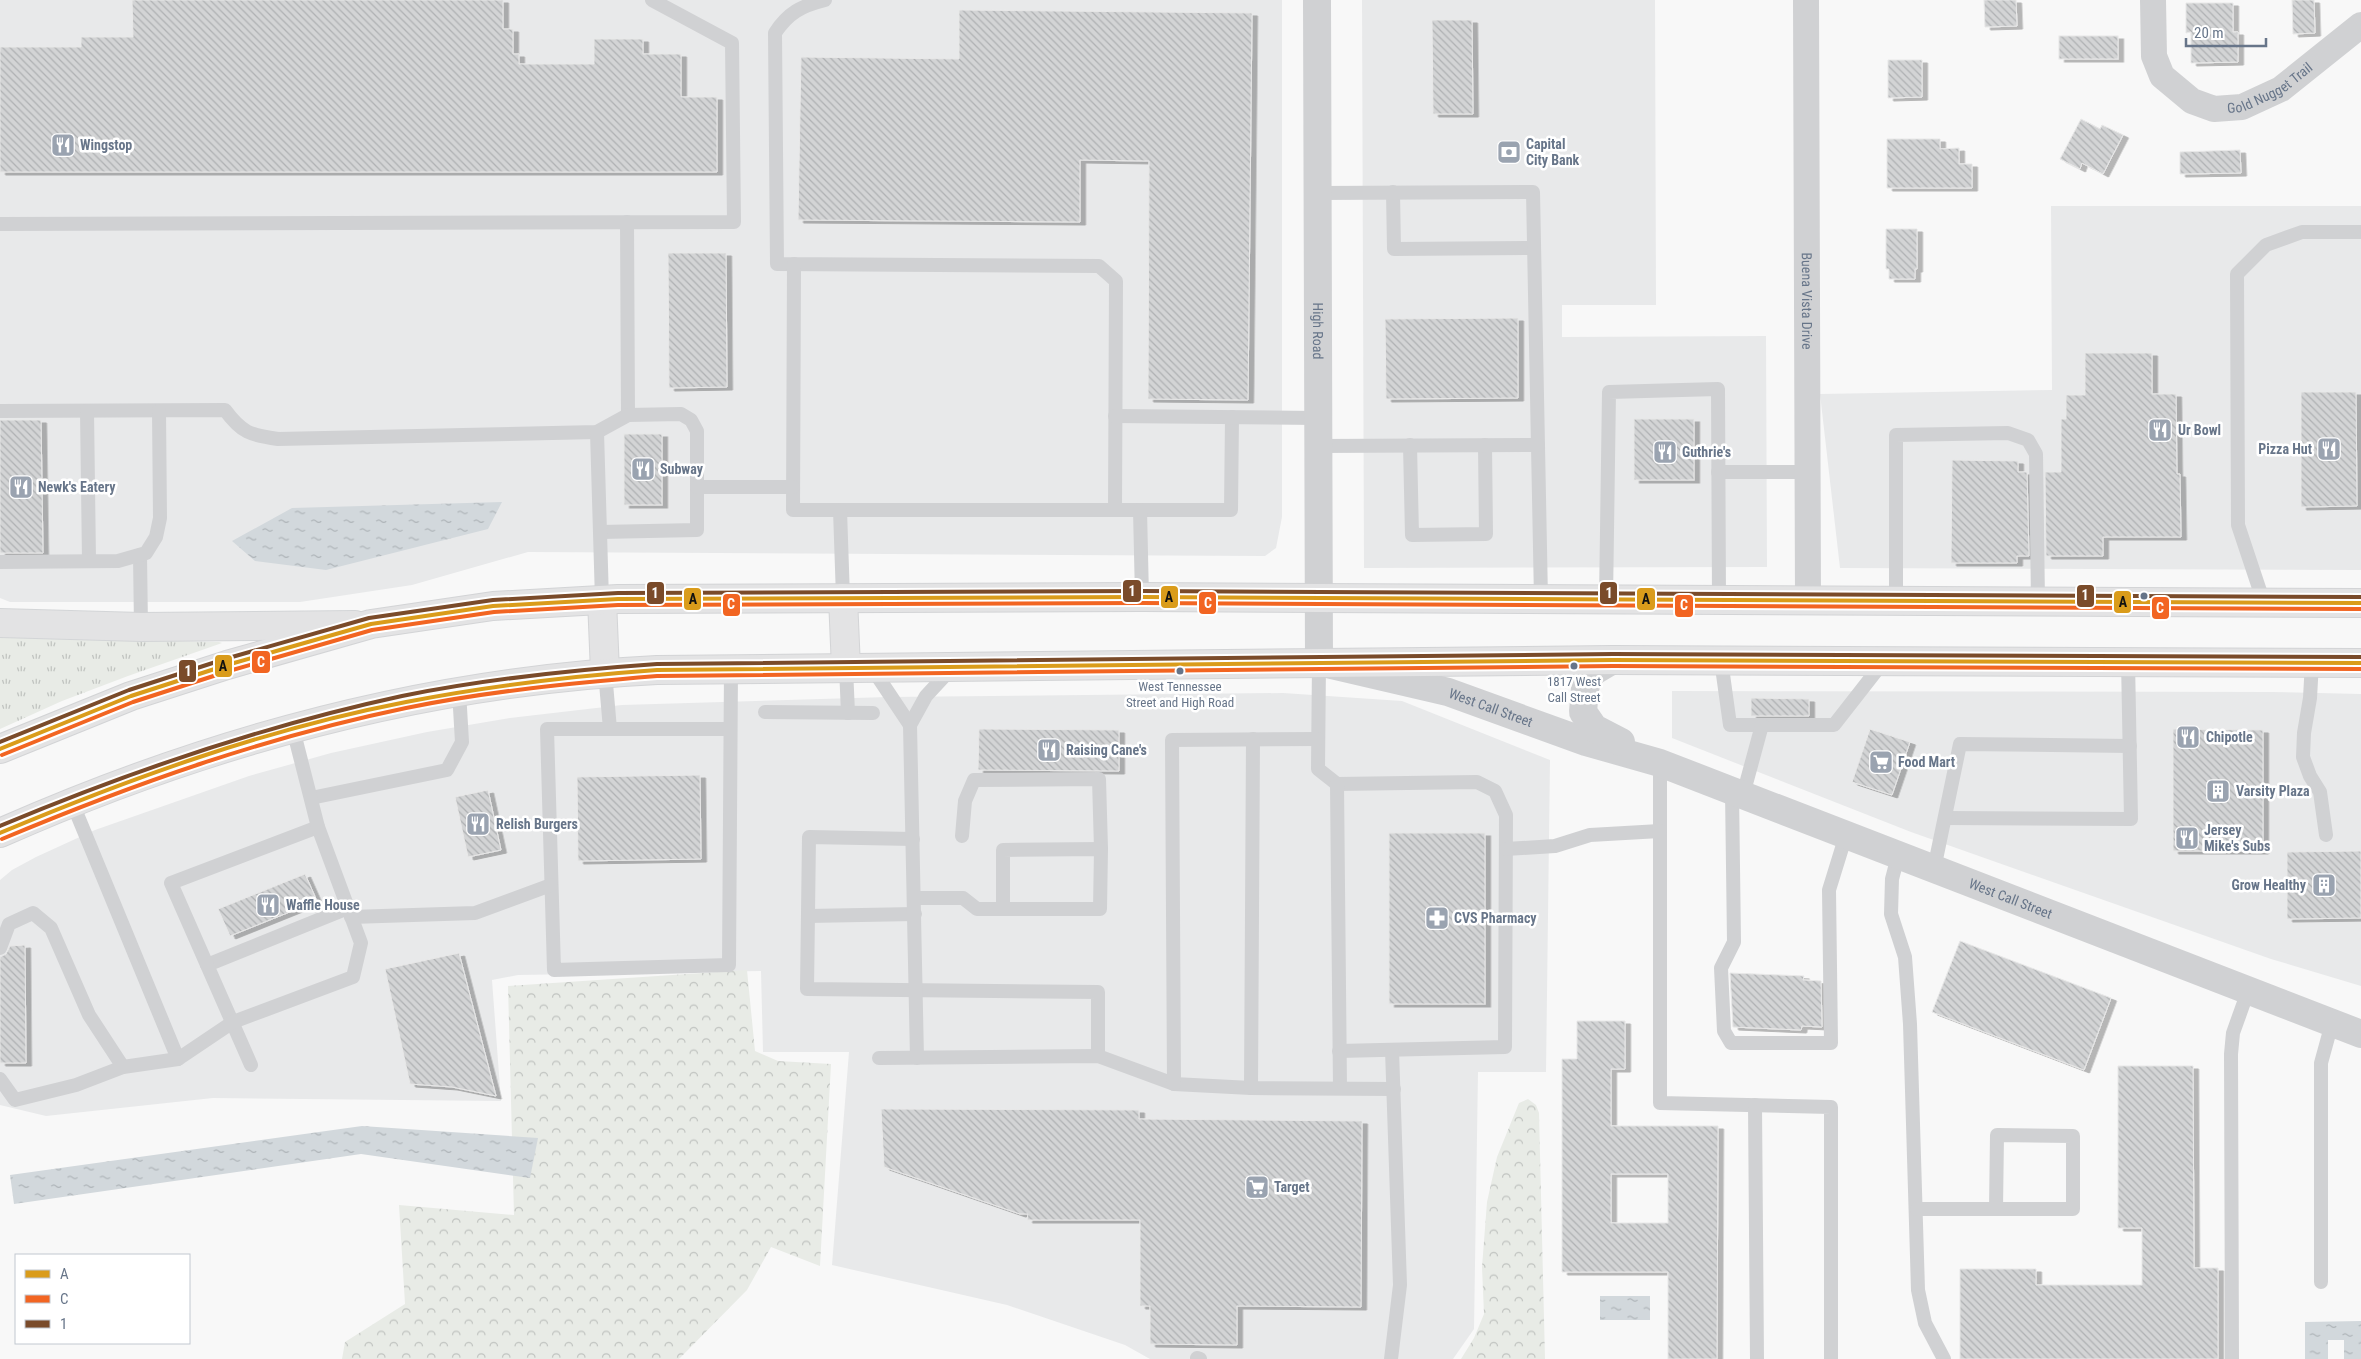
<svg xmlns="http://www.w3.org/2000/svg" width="2361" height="1359" viewBox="0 0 2361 1359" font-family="'Roboto Condensed',sans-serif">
<defs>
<pattern id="grass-tufts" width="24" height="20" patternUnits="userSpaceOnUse" patternTransform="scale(1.25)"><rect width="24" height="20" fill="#e8ebe6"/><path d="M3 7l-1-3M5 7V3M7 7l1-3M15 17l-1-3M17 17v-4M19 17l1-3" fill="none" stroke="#c0c3c0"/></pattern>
<pattern id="forest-crowns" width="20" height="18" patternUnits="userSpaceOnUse" patternTransform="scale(1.25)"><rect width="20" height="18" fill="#e8ebe6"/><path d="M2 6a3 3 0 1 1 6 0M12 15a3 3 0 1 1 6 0" fill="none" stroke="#c0c3c0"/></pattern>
<pattern id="water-ripples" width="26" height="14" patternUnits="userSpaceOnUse" patternTransform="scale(1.25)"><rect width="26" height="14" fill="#d2d8dc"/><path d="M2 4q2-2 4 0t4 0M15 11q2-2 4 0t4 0" fill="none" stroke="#aeb4b8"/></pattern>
<pattern id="building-back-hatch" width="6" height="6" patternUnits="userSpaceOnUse" patternTransform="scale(1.25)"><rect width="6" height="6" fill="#d3d4d5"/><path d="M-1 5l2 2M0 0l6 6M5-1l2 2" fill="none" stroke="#afb1b3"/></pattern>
<filter id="shadow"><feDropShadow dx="5.5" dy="3" stdDeviation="0" flood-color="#0004"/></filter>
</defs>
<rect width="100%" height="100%" fill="#f8f8f8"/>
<!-- built -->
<g fill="#e8e9ea">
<polygon points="0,0 1282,0 1282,517 1276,548 1265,556 528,552 412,585 300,602 10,602 0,598"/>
<polygon points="1362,0 1655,0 1656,305 1562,305 1562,337 1766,336 1767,567 1364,568"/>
<polygon points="2051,206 2361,206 2361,570 1840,568 1820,394 2052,390"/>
<polygon points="1672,691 2272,692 2361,694 2361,986 2271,959 1911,832 1672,738"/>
<polygon points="1283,693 1402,701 1550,760 1546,1072 1478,1072 1474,1329 1453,1359 1150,1359 1125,1345 1007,1305 832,1265 849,1052 763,1052 761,971 518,975 492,980 501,1101 213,1098 46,1116 0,1105 0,880 12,870 36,857 95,830 249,776 331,753 427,732 510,718 622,705 888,697"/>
</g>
<!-- grass -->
<polygon fill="url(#grass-tufts)" points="0,637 219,642 222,643 128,676 62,701 0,729"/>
<!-- forest -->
<g fill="url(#forest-crowns)">
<polygon points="747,970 755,1051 778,1061 831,1064 820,1266 771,1247 747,1290 679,1359 342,1359 345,1342 405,1304 399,1205 514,1215 508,986"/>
<polygon points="1528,1099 1536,1105 1539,1113 1545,1359 1461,1359 1474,1338 1484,1314 1482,1267 1487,1202 1497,1157 1519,1103"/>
</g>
<!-- water -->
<g fill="url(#water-ripples)">
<polygon points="502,502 488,529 326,570 255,561 232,541 292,508"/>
<polygon points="362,1126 538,1138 530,1178 361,1154 14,1204 10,1175"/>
<rect x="1600" y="1296" width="50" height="24"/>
<polygon points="2361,1321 2361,1359 2344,1359 2344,1340 2328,1340 2328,1359 2305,1359 2305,1322"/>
</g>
<!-- building -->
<g fill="url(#building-back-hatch)" stroke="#e8e8e8" fill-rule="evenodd" filter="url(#shadow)">
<polygon points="132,0 503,0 503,29 513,29 513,54 519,54 519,64 594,64 594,39 643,39 643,54 681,54 681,97 717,97 717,172 0,172 0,47 81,47 81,37 133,37"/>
<polygon points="1984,0 2016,0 2017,26 1985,27"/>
<polygon points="2292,0 2314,0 2315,33 2293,34"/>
<polygon points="2186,3 2233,3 2233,32 2238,32 2238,62 2191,63 2191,32 2186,33"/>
<polygon points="959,10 1252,13 1248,400 1148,399 1149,161 1080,160 1080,222 798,220 801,57 959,59"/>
<polygon points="1432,20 1472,20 1473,114 1433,114"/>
<rect x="2059" y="36" width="59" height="23"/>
<polygon points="1888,60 1922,60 1922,97 1888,98"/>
<polygon points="2081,119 2100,129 2102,125 2123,135 2103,174 2082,163 2080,169 2060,159"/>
<polygon points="1887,139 1940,139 1940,149 1959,148 1959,164 1972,164 1972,188 1887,188"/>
<polygon points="2240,150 2241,173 2180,174 2180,152"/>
<polygon points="1886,229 1917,229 1917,269 1915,269 1915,279 1889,279 1889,269 1886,269"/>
<polygon points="668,253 726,253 727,387 669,388"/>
<polygon points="1518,318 1518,398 1386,399 1385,319"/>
<polygon points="2085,353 2152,353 2152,394 2176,394 2177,474 2180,474 2181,537 2103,537 2103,556 2046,556 2045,472 2061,472 2061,419 2066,419 2066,395 2085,395"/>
<polygon points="2301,392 2356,392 2357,506 2301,507"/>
<rect x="1634" y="419" width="60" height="61"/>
<polygon points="0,420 41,420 43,553 0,553"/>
<rect x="624" y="434" width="38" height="71"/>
<polygon points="1952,460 2018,461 2018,472 2027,472 2029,556 2017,556 2017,563 1951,563"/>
<polygon points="1751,698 1809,699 1809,716 1751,716"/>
<polygon points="979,729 1119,730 1119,771 978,770"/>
<polygon points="1870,729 1910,742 1892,795 1852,782"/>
<polygon points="2173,729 2263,730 2263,851 2173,851"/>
<polygon points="700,775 701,859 578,861 577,777"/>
<polygon points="488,790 501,850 468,857 455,797"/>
<rect x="1389" y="833" width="96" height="171"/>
<polygon points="2361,851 2361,918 2287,919 2287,852"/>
<polygon points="305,874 317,901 230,936 218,909"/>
<polygon points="1960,941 2111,998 2084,1070 1932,1012"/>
<polygon points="25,945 26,1063 0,1063 0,957 6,954 10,946"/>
<polygon points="459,953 496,1096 452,1087 410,1084 385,969"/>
<polygon points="1730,973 1804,976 1803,980 1821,981 1822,1027 1802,1026 1801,1030 1733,1027"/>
<path d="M1577,1021h48v48h-14v57h107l-1,233h-49v-87h-106v-213h15zM1611,1174h57v49h-57z"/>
<polygon points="2118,1066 2193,1066 2194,1268 2218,1268 2218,1359 1960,1359 1960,1269 2036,1269 2036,1285 2142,1285 2142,1228 2118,1228"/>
<polygon points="881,1109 1139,1110 1139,1119 1362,1121 1361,1307 1237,1306 1237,1345 1150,1344 1150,1306 1140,1306 1140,1220 1027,1220 1028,1214 1020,1214 884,1167"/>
</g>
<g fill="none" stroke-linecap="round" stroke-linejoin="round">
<!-- secondary casing -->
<g stroke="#d3d5d7" stroke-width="30">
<polyline id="secondary" points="0,623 141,627 355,625"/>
</g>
<!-- primary casing -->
<g stroke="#d3d4d6" stroke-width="30">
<g id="primary">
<polyline points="843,598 846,668"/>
<polyline points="602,600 605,672"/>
<polyline points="0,749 131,696 227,665 371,624 493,606 618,599 1142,597 2361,603"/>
<path d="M0,833c208,-92 430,-152 657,-163l956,-10 748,3"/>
</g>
</g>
<!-- service -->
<g stroke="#d0d1d3" stroke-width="14">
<path d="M825,0c-24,6 -37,13 -50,33l2,231 322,2 17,15 -1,229"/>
<polyline points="1393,192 1394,249 1534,248"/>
<polyline points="1318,193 1533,192 1541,599"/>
<polyline points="627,222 628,415"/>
<polyline points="0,224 734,222 732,43 652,0"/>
<polyline points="794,264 793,510 1231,510 1232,417"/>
<path d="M0,411l225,-1c17,23 25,25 53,29l319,-7 31,-17 53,-1 10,6 6,11v99l-97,2"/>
<polyline points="87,411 89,561"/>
<polyline points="1115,416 1318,418"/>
<polyline points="597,432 602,600"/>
<polyline points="1410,445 1412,535 1486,534 1485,445"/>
<polyline points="1319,446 1538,445"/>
<polyline points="1718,472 1808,472"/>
<polyline points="697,487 793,487"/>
<polyline points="840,510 843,598"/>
<polyline points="1140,510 1142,597"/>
<polyline points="140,555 141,627"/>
<polyline points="0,562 118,561 146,553 156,537 160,518 159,411"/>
<polyline points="1606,600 1609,392 1718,389 1719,599"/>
<polyline points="1896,602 1896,435 2008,433 2028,440 2036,454 2038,602"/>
<polyline points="2264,603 2238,525 2237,274 2266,245 2302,232 2361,232"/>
<polyline points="1721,660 1730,725 1834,725 1884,661"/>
<polyline points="1319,662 1318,769 1337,784 1477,782 1495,791 1506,815 1505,1047 1339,1051"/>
<polyline points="2312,662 2310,698 2304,733 2303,757 2310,776 2320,792 2326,835"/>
<polyline points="846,668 848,713"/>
<polyline points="872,668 910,725"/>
<polyline points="605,672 610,729"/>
<polyline points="765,712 873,713"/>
<polyline points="730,729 547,729 554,970 729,965 731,669"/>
<polyline points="1660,763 1660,1103 1831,1107 1831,1359"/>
<polyline points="1337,784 1340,1088"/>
<polyline points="1732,791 1734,942 1721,968 1724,1031 1731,1043 1831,1043 1829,890 1846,835"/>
<polyline points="1743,795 1762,725"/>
<polyline points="311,798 447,770 462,742 459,691"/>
<polyline points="72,802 178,1059"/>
<polyline points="1945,818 2131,819 2128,661"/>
<polyline points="962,836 965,801 974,780 1099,779 1101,849"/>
<polyline points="913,839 809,837 807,989 1098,992 1098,1056"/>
<polyline points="1506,849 1555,846 1590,835 1660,831"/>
<polyline points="1898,856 1892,879 1891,914 1905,957 1910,1024 1918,1290 1925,1323 1944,1359"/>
<polyline points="1934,869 1960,744 2130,746"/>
<polyline points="914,898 963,898 977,909 1100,909 1101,849 1003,850 1003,909"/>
<polyline points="808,916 915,914"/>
<polyline points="351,917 475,913 551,885"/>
<polyline points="0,948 9,924 33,913 51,928 89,1015 123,1067"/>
<polyline points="207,965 348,908"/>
<polyline points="879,1058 1098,1056 1174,1084 1251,1088 1394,1089"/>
<polyline points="917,1058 910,725 926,696 952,668"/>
<polyline points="251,1065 171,883 318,827"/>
<polyline points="0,1079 15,1100 76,1085 123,1067 178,1059 233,1022 353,977 361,943 318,827 293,729"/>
<polyline points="1174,1084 1172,740 1318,739"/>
<polyline points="1251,1088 1253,739"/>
<polyline points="1755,1105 1757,1359"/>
<polyline points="1917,1209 2073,1209 2073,1136 1997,1135 1996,1209"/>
<polyline points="2321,1282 2321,1063 2332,1023"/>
<polyline points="1197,1358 1200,1359"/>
<polyline points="1391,1359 1400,1285 1392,1050"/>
<polyline points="2232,1359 2231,1054 2233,1033 2248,991"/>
</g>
<!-- minor -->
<g stroke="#d0d1d3" stroke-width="26">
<path id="s1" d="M1806,0l2,601"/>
<path id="s2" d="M2153,0l1,56 8,20 30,25 22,8 28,-2 39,-18 80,-64"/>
</g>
<!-- tertiary -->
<g stroke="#d0d1d3" stroke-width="28">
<path id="s3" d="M1317,0l2,662 129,30 138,50 74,21 701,271"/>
<polyline points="1613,660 1591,673 1585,688 1583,712 1594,728 1621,742"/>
</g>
<!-- secondary -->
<use href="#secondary" stroke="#e3e3e4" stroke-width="28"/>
<!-- primary -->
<use href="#primary" stroke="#e3e3e4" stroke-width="28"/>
<!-- bus-1 casing -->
<g stroke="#fff" stroke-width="8">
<g id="bus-1">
<polyline points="0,749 131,696 227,665 371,624 493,606 618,599 1142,597 2361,603"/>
<path d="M0,833c131,-55 266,-104 406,-131 83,-16 166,-26 251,-32l956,-10 748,3"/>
</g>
</g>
<!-- bus-2 casing -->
<g stroke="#fff" stroke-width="8">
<g id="bus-2">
<polyline points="2,755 133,702 229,671 372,630 494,612 618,605 1142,603 2361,609"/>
<path d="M2,839c131,-55 264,-102 404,-131 83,-17 167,-25 251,-32l956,-10 748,3"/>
</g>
</g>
<!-- bus-3 casing -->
<g stroke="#fff" stroke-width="8">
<g id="bus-3">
<polyline points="0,742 129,690 225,659 369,618 493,600 618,593 1142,591 2361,597"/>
<path d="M0,826c131,-55 263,-100 402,-130 84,-17 169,-26 255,-32l956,-10 748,3"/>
</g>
</g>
<!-- bus-1 -->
<use href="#bus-1" stroke="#da9c1b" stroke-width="4"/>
<!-- bus-2 -->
<use href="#bus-2" stroke="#f26522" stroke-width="4"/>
<!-- bus-3 -->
<use href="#bus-3" stroke="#7a4b2a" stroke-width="4"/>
</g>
<!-- icons -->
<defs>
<g id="restaurant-square" transform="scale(1.25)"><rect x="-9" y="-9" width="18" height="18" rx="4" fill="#9aa3b0" stroke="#fff"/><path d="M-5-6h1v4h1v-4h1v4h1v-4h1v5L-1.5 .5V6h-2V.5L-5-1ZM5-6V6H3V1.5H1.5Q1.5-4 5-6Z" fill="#fff"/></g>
<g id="bank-square" transform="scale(1.25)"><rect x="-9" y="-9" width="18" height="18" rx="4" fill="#9aa3b0" stroke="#fff"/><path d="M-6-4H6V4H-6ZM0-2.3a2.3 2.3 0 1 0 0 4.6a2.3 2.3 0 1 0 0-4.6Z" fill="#fff"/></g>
<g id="supermarket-square" transform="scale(1.25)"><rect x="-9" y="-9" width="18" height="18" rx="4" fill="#9aa3b0" stroke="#fff"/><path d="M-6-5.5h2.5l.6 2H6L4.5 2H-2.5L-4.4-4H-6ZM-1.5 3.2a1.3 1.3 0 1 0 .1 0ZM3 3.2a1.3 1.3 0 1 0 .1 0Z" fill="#fff"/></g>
<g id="building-square" transform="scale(1.25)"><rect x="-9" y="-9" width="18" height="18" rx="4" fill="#9aa3b0" stroke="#fff"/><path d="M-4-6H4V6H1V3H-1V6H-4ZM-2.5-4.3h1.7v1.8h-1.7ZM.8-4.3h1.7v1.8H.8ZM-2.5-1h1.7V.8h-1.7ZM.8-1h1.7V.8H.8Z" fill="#fff"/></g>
<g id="pharmacy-square" transform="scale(1.25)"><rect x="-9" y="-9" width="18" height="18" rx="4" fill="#9aa3b0" stroke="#fff"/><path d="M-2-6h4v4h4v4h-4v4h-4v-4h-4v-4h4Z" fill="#fff"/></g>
</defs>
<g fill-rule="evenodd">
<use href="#restaurant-square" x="63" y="145"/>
<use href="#bank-square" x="1509" y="152"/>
<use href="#restaurant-square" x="2160" y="430"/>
<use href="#restaurant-square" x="2329" y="449"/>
<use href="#restaurant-square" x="1665" y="452"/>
<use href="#restaurant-square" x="643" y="469"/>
<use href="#restaurant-square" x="21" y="487"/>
<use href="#restaurant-square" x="2188" y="737"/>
<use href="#restaurant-square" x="1049" y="750"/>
<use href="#supermarket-square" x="1881" y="762"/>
<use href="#building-square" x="2218" y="791"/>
<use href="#restaurant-square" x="478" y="824"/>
<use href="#restaurant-square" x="2187" y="838"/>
<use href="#building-square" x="2324" y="885"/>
<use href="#restaurant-square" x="268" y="905"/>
<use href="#pharmacy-square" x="1437" y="918"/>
<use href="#supermarket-square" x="1257" y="1187"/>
</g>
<!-- markers -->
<g fill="#677589" stroke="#fff" stroke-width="2">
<circle cx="2144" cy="596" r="4.5"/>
<circle cx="1574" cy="666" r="4.5"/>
<circle cx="1180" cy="671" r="4.5"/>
</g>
<g text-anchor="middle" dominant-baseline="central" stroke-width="5" stroke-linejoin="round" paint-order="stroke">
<!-- bus labels -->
<g font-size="13" fill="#677589" stroke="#fff">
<text x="1574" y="681">1817 West<tspan x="1574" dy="16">Call Street</tspan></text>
<text x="1180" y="686">West Tennessee<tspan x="1180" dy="16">Street and High Road</tspan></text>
</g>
<!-- street labels -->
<g font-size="14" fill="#677589" stroke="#fff">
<text stroke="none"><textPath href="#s2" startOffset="201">Gold Nugget Trail</textPath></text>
<text stroke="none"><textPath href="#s1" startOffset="301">Buena Vista Drive</textPath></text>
<text stroke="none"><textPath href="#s3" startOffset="331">High Road</textPath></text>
<text stroke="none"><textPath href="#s3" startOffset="840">West Call Street</textPath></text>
<text stroke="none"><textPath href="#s3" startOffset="1394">West Call Street</textPath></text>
</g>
<!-- poi labels -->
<g font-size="14" font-weight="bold" fill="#677589" stroke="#fff" text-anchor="start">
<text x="1526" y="144">Capital<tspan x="1526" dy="16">City Bank</tspan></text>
<text x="80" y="145">Wingstop</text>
<text x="2178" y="430">Ur Bowl</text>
<text x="2312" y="449" text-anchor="end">Pizza Hut</text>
<text x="1682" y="452">Guthrie's</text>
<text x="660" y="469">Subway</text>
<text x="38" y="487">Newk's Eatery</text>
<text x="2206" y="737">Chipotle</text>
<text x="1066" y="750">Raising Cane's</text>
<text x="1898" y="762">Food Mart</text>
<text x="2236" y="791">Varsity Plaza</text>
<text x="496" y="824">Relish Burgers</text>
<text x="2204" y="830">Jersey<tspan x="2204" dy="16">Mike's Subs</tspan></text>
<text x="2306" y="885" text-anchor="end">Grow Healthy</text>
<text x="286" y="905">Waffle House</text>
<text x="1454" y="918">CVS Pharmacy</text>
<text x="1274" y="1187">Target</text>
</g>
</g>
<g stroke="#fff" stroke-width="2">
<rect x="1122" y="579" width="20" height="24" rx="5" fill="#7a4b2a"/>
<rect x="646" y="581" width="19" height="24" rx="5" fill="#7a4b2a"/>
<rect x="1599" y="581" width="19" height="24" rx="5" fill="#7a4b2a"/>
<rect x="2076" y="584" width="19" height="24" rx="5" fill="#7a4b2a"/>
<rect x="1160" y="585" width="19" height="24" rx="5" fill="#da9c1b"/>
<rect x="683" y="587" width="19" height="24" rx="5" fill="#da9c1b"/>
<rect x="1636" y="587" width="20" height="24" rx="5" fill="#da9c1b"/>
<rect x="2113" y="590" width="19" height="24" rx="5" fill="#da9c1b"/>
<rect x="1198" y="591" width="19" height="24" rx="5" fill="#f26522"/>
<rect x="722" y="593" width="19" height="24" rx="5" fill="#f26522"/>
<rect x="1674" y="594" width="20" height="24" rx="5" fill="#f26522"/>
<rect x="2151" y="596" width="19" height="24" rx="5" fill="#f26522"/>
<rect x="251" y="650" width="20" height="24" rx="5" fill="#f26522"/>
<rect x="214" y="654" width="19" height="24" rx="5" fill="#da9c1b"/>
<rect x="178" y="659" width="19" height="24" rx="5" fill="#7a4b2a"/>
</g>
<g font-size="14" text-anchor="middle" font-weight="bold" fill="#fff">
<text x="1132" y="596">1</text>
<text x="655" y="598">1</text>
<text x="1609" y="598">1</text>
<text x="2085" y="600">1</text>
<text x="1208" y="608">C</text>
<text x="731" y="609">C</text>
<text x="1684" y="610">C</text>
<text x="2160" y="613">C</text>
<text x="261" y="667">C</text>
<text x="188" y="676">1</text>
</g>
<g font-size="14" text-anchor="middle" font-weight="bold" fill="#111">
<text x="1169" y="602">A</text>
<text x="693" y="604">A</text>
<text x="1646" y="604">A</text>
<text x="2123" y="607">A</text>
<text x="223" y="671">A</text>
</g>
<!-- legend -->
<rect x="15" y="1254" width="175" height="90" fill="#ffffff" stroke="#c2c8d0"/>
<rect x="25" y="1270" width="25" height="8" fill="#da9c1b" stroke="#c2c8d0"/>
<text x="60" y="1279" font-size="15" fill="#677589">A</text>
<rect x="25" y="1295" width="25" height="8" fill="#f26522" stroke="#c2c8d0"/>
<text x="60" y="1304" font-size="15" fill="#677589">C</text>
<rect x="25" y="1320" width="25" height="8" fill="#7a4b2a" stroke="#c2c8d0"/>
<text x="60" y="1329" font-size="15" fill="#677589">1</text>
<!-- scale -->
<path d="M2186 38v8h80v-8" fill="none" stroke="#677589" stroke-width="2.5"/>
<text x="2194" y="38" font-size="15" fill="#677589" stroke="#ffffff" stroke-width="4" paint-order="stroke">20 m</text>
</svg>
